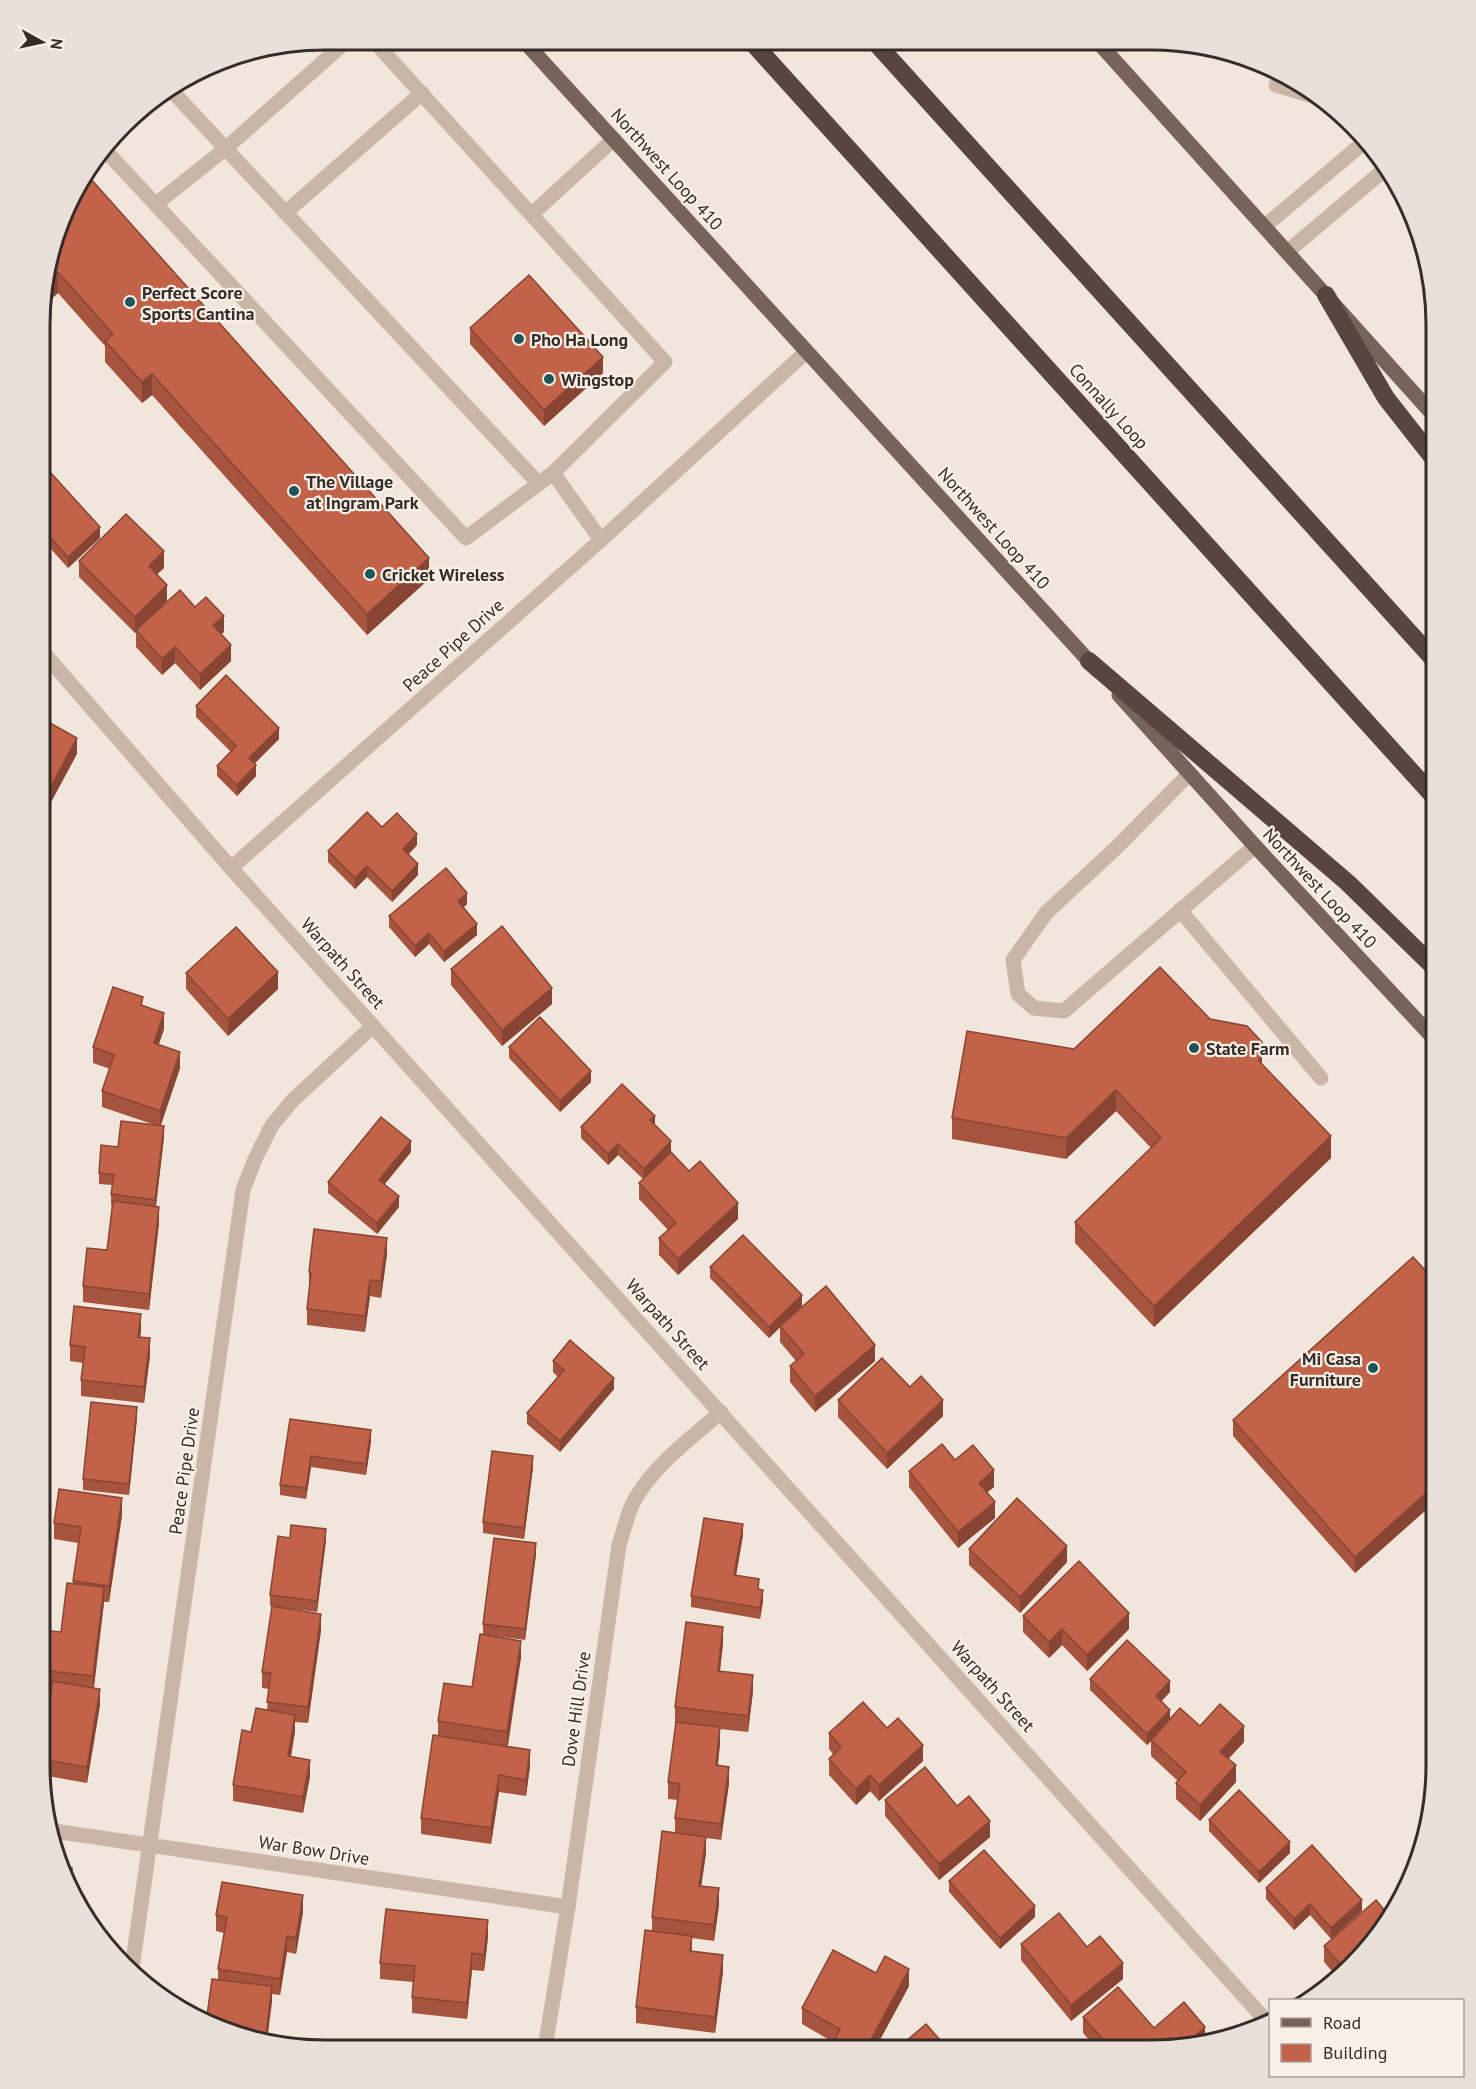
<svg xmlns="http://www.w3.org/2000/svg" width="1476" height="2089" viewBox="0 0 1476 2089" font-family="'PT Sans',sans-serif">
<rect width="100%" height="100%" fill="#f1e6dc"/>
<g fill="none" stroke-linecap="round" stroke-linejoin="round">
<!-- minor -->
<g stroke="#c9b6a8" stroke-width="15">
<polyline points="372,39 665,362 553,473"/>
<polyline points="1276,85 1326,100"/>
<polyline points="171,90 539,484"/>
<polyline points="104,149 466,538 553,473 601,540"/>
<polyline points="156,204 225,149 349,39"/>
<polyline points="285,213 422,93"/>
<polyline points="532,214 614,139"/>
<polyline points="1265,226 1362,144"/>
<polyline points="1287,252 1384,170"/>
<polyline points="41,650 231,868 1268,2023"/>
<polyline points="1189,774 1117,847 1046,913 1013,960 1018,994 1034,1008 1064,1011 1255,846"/>
<polyline points="231,868 601,540 806,352"/>
<polyline points="1180,910 1321,1078"/>
<polyline points="54,1831 568,1907"/>
<polyline points="132,1968 243,1190 255,1159 272,1125 293,1100 373,1026"/>
<path d="M545,2048l23,-141 51,-362c5,-14 8,-31 15,-44 20,-36 56,-62 87,-89"/>
</g>
<!-- major -->
<g stroke="#78635a" stroke-width="15">
<polyline points="523,40 1097,670"/>
<polyline points="1097,41 1437,419"/>
<polyline points="1119,695 1255,846 1437,1042"/>
</g>
<!-- highway -->
<g stroke="#574640" stroke-width="18">
<polyline points="750,40 1437,800"/>
<polyline points="874,41 1437,663"/>
<polyline points="1326,295 1386,398 1437,463"/>
<polyline points="1089,661 1348,883 1437,970"/>
</g>
</g>
<!-- wall -->
<g fill="#a7543f">
<polygon points="73,193 429,579 367,635 152,395 142,403 105,362 105,346 58,293 49,301 41,293 41,287"/>
<polygon points="470,328 603,373 544,426 470,344"/>
<polygon points="41,479 100,538 68,568 41,538"/>
<polygon points="79,561 164,568 157,574 167,601 151,616 195,607 224,632 221,634 231,661 200,690 175,663 162,675 136,647 136,632 135,633 79,577"/>
<polygon points="196,706 279,739 254,764 256,776 237,796 217,776 217,766 231,752 196,717"/>
<polygon points="382,827 417,845 409,854 418,875 392,902 367,877 355,889 328,862 328,851"/>
<polygon points="467,904 463,908 477,935 444,962 429,944 415,957 389,927 389,916"/>
<polygon points="451,969 552,1004 502,1046 451,985"/>
<polygon points="186,973 278,989 228,1036 186,989"/>
<polygon points="143,1006 164,1029 158,1045 180,1068 161,1125 164,1137 156,1207 159,1223 149,1310 83,1302 83,1286 107,1250 112,1205 111,1205 111,1194 112,1185 99,1184 99,1173 118,1147 152,1124 102,1107 102,1091 110,1069 93,1063 93,1047"/>
<polygon points="1210,1019 1262,1064 1331,1158 1154,1327 1075,1243 1075,1222 1151,1148 1116,1111 1066,1159 952,1139 952,1118 1074,1049"/>
<polygon points="509,1047 591,1082 560,1112 509,1058"/>
<polygon points="655,1125 671,1152 689,1171 738,1219 678,1275 659,1255 659,1238 668,1230 639,1199 639,1183 643,1179 618,1155 608,1165 581,1138 581,1127"/>
<polygon points="411,1152 384,1185 399,1207 377,1234 328,1193 328,1182"/>
<polygon points="387,1254 381,1298 370,1296 365,1332 307,1325 307,1309 309,1288 309,1272"/>
<polygon points="710,1267 802,1306 793,1314 875,1361 815,1412 790,1382 790,1366 796,1361 780,1342 780,1327 769,1338 710,1278"/>
<polygon points="1437,1283 1436,1501 1355,1573 1233,1436 1233,1420"/>
<polygon points="141,1331 140,1337 150,1355 144,1403 81,1396 81,1380 83,1363 70,1361 70,1345"/>
<polygon points="553,1361 614,1389 560,1452 527,1424 527,1413 558,1377 553,1372"/>
<polygon points="910,1387 943,1416 887,1469 838,1417 838,1400"/>
<polygon points="137,1418 129,1495 83,1490 83,1479"/>
<polygon points="290,1419 371,1441 366,1475 311,1467 306,1499 280,1495 280,1485"/>
<polygon points="955,1460 994,1487 987,1492 995,1518 958,1548 909,1487 909,1471"/>
<polygon points="533,1467 524,1539 483,1533 483,1522"/>
<polygon points="122,1515 109,1602 104,1602 94,1688 100,1705 87,1783 42,1775 39,1764 39,1704 48,1706 52,1687 39,1686 39,1630 61,1632 73,1583 78,1543 54,1539 54,1523"/>
<polygon points="743,1535 736,1576 759,1589 763,1601 760,1619 691,1607 691,1596"/>
<polygon points="290,1538 326,1540 317,1612 270,1606 270,1595"/>
<polygon points="969,1549 1067,1562 1020,1613 969,1565"/>
<polygon points="536,1554 525,1640 488,1635 521,1657 508,1746 530,1766 526,1796 499,1792 491,1844 421,1834 421,1818 438,1735 438,1721 472,1687 483,1635 483,1624"/>
<polygon points="1023,1616 1129,1629 1087,1671 1062,1645 1049,1658 1023,1632"/>
<polygon points="321,1630 308,1723 295,1722 295,1731 291,1757 310,1776 303,1813 233,1801 233,1785 251,1732 267,1710 269,1689 262,1688 262,1672"/>
<polygon points="723,1643 720,1671 753,1691 748,1732 720,1729 720,1743 718,1765 729,1783 721,1840 706,1838 706,1853 701,1886 719,1905 714,1941 692,1938 692,1951 723,1971 715,2033 636,2023 636,2007 652,1931 652,1917 675,1833 675,1818 678,1800 668,1799 668,1782 676,1723 675,1723 675,1707"/>
<polygon points="1090,1679 1170,1692 1161,1701 1170,1719 1200,1726 1244,1742 1228,1759 1236,1782 1200,1821 1176,1799 1176,1783 1178,1781 1151,1756 1151,1741 1147,1745 1090,1690"/>
<polygon points="887,1728 923,1761 879,1801 870,1791 856,1805 829,1775 829,1759 833,1754 829,1749 829,1733"/>
<polygon points="885,1800 957,1806 990,1837 939,1880 885,1816"/>
<polygon points="1209,1820 1290,1853 1259,1883 1209,1831"/>
<polygon points="949,1881 1035,1917 1000,1949 949,1892"/>
<polygon points="1266,1888 1362,1911 1331,1939 1310,1915 1294,1930 1266,1899"/>
<polygon points="303,1912 296,1954 287,1952 280,1995 272,1994 272,2002 218,1980 218,1969 224,1933 216,1931 216,1915"/>
<polygon points="1389,1923 1339,1979 1324,1962 1324,1946"/>
<polygon points="488,1937 484,1971 472,1970 467,2019 412,2013 412,1997 413,1982 380,1979 380,1963"/>
<polygon points="1021,1944 1087,1947 1123,1979 1071,2021 1021,1960"/>
<polygon points="876,1973 909,1986 875,2049 829,2049 833,2042 802,2024 802,2008"/>
<polygon points="1083,2017 1154,2028 1205,2037 1151,2050 1098,2050 1083,2033"/>
</g>
<!-- shaded-wall -->
<g fill="#884533">
<polygon points="58,272 58,293 49,301 49,280"/>
<polygon points="603,357 603,373 544,426 544,410"/>
<polygon points="152,374 152,395 142,403 142,382"/>
<polygon points="43,425 43,441 41,444 41,428"/>
<polygon points="100,527 100,538 68,568 68,557"/>
<polygon points="164,551 164,568 149,582 149,566"/>
<polygon points="429,558 429,579 367,635 367,614"/>
<polygon points="167,585 167,601 135,633 135,617"/>
<polygon points="224,616 224,632 213,641 213,625"/>
<polygon points="231,645 231,661 200,690 200,674"/>
<polygon points="175,647 175,663 162,675 162,659"/>
<polygon points="279,728 279,739 249,769 249,758"/>
<polygon points="77,738 77,754 41,821 41,805"/>
<polygon points="256,765 256,776 237,796 237,785"/>
<polygon points="417,834 417,845 403,860 403,849"/>
<polygon points="418,864 418,875 392,902 392,891"/>
<polygon points="367,866 367,877 355,889 355,878"/>
<polygon points="467,893 467,904 458,912 458,901"/>
<polygon points="477,924 477,935 444,962 444,951"/>
<polygon points="429,933 429,944 415,957 415,946"/>
<polygon points="278,972 278,989 228,1036 228,1019"/>
<polygon points="552,988 552,1004 502,1046 502,1030"/>
<polygon points="164,1013 164,1029 154,1059 154,1043"/>
<polygon points="1262,1042 1262,1063 1259,1082 1259,1061"/>
<polygon points="180,1052 180,1068 160,1127 160,1111"/>
<polygon points="591,1071 591,1082 560,1112 560,1101"/>
<polygon points="1116,1090 1116,1111 1066,1159 1066,1138"/>
<polygon points="655,1116 655,1127 650,1120"/>
<polygon points="164,1126 164,1137 155,1211 155,1200"/>
<polygon points="1331,1136 1331,1158 1154,1327 1154,1306"/>
<polygon points="411,1141 411,1152 379,1191 379,1180"/>
<polygon points="671,1141 671,1152 644,1180 644,1169"/>
<polygon points="618,1144 618,1155 608,1165 608,1154"/>
<polygon points="399,1196 399,1207 377,1234 377,1223"/>
<polygon points="738,1203 738,1219 678,1275 678,1259"/>
<polygon points="159,1207 159,1223 149,1310 149,1294"/>
<polygon points="387,1238 387,1254 381,1298 381,1281"/>
<polygon points="370,1280 370,1296 365,1332 365,1316"/>
<polygon points="802,1295 802,1306 769,1338 769,1327"/>
<polygon points="141,1314 141,1331 138,1353 138,1337"/>
<polygon points="150,1338 150,1355 144,1403 144,1387"/>
<polygon points="875,1345 875,1361 815,1412 815,1396"/>
<polygon points="614,1378 614,1389 560,1452 560,1441"/>
<polygon points="943,1400 943,1416 887,1469 887,1453"/>
<polygon points="137,1407 137,1418 129,1495 129,1484"/>
<polygon points="371,1430 371,1441 366,1475 366,1464"/>
<polygon points="311,1456 311,1467 306,1499 306,1488"/>
<polygon points="533,1456 533,1467 524,1539 524,1528"/>
<polygon points="994,1470 994,1487 979,1499 979,1483"/>
<polygon points="1436,1484 1436,1501 1355,1573 1355,1557"/>
<polygon points="122,1498 122,1515 109,1602 109,1586"/>
<polygon points="995,1502 995,1518 958,1548 958,1532"/>
<polygon points="743,1524 743,1535 734,1586 734,1575"/>
<polygon points="326,1529 326,1540 317,1612 317,1601"/>
<polygon points="536,1543 536,1554 525,1640 525,1629"/>
<polygon points="1067,1546 1067,1562 1020,1613 1020,1597"/>
<polygon points="104,1587 104,1603 93,1692 93,1676"/>
<polygon points="763,1590 763,1601 760,1619 760,1608"/>
<polygon points="1129,1613 1129,1629 1087,1671 1087,1655"/>
<polygon points="321,1614 321,1630 308,1723 308,1707"/>
<polygon points="723,1627 723,1643 718,1687 718,1671"/>
<polygon points="1062,1629 1062,1645 1049,1658 1049,1642"/>
<polygon points="521,1641 521,1657 507,1748 507,1732"/>
<polygon points="753,1675 753,1691 748,1732 748,1716"/>
<polygon points="1170,1681 1170,1692 1156,1707 1156,1696"/>
<polygon points="100,1689 100,1705 87,1783 87,1767"/>
<polygon points="1170,1710 1170,1721 1147,1745 1147,1734"/>
<polygon points="295,1715 295,1731 288,1772 288,1756"/>
<polygon points="1244,1726 1244,1742 1220,1768 1220,1752"/>
<polygon points="720,1727 720,1743 716,1781 716,1765"/>
<polygon points="923,1745 923,1761 879,1801 879,1785"/>
<polygon points="530,1750 530,1766 526,1796 526,1780"/>
<polygon points="310,1760 310,1776 303,1813 303,1797"/>
<polygon points="1236,1765 1236,1782 1200,1821 1200,1805"/>
<polygon points="729,1767 729,1783 721,1840 721,1824"/>
<polygon points="499,1775 499,1792 491,1844 491,1828"/>
<polygon points="870,1775 870,1791 856,1805 856,1789"/>
<polygon points="990,1821 990,1837 939,1880 939,1864"/>
<polygon points="706,1837 706,1853 699,1902 699,1886"/>
<polygon points="1290,1842 1290,1853 1259,1883 1259,1872"/>
<polygon points="72,1868 72,1884 71,1893 69,1891"/>
<polygon points="719,1888 719,1905 714,1941 714,1925"/>
<polygon points="303,1895 303,1912 296,1954 296,1938"/>
<polygon points="1362,1900 1362,1911 1331,1939 1331,1928"/>
<polygon points="1310,1904 1310,1915 1294,1930 1294,1919"/>
<polygon points="1035,1906 1035,1917 1000,1949 1000,1938"/>
<polygon points="488,1920 488,1937 484,1971 484,1955"/>
<polygon points="287,1936 287,1952 280,1995 280,1979"/>
<polygon points="472,1953 472,1970 467,2019 467,2003"/>
<polygon points="723,1955 723,1971 715,2033 715,2017"/>
<polygon points="1123,1963 1123,1979 1071,2021 1071,2005"/>
<polygon points="909,1969 909,1986 875,2049 866,2049"/>
<polygon points="272,1986 272,2002 267,2042 265,2042"/>
<polygon points="1205,2027 1205,2037 1189,2041"/>
</g>
<!-- building -->
<g fill="#c26249" stroke="#884533" stroke-width="1.5">
<polygon points="90,178 429,558 367,614 152,374 142,382 105,341 113,334 58,272 49,280 45,276 73,193"/>
<polygon points="529,275 603,357 544,410 470,328"/>
<polygon points="50,472 100,527 68,557 41,527 41,479"/>
<polygon points="126,514 164,551 149,566 167,585 135,617 79,561"/>
<polygon points="180,590 195,607 206,597 224,616 213,625 231,645 200,674 175,647 162,659 136,630"/>
<polygon points="226,675 279,728 249,758 256,765 237,785 217,766 236,746 196,706"/>
<polygon points="41,718 77,738 41,805"/>
<polygon points="367,812 382,827 397,813 417,834 403,849 418,864 392,891 367,866 355,878 328,851"/>
<polygon points="446,868 467,893 458,901 477,924 444,951 429,933 415,946 389,916"/>
<polygon points="502,926 552,988 502,1030 451,969"/>
<polygon points="236,927 278,972 228,1019 186,973"/>
<polygon points="1160,967 1210,1019 1247,1026 1262,1042 1259,1061 1331,1136 1154,1306 1075,1222 1161,1138 1116,1090 1066,1138 952,1118 967,1031 1074,1049"/>
<polygon points="113,987 143,997 141,1005 164,1013 154,1043 180,1052 160,1111 102,1091 114,1055 93,1047"/>
<polygon points="540,1017 591,1071 560,1101 509,1047"/>
<polygon points="622,1084 655,1116 650,1120 671,1141 644,1169 618,1144 608,1154 581,1127"/>
<polygon points="381,1117 411,1141 379,1180 399,1196 377,1223 328,1182"/>
<polygon points="121,1121 164,1126 155,1200 111,1194 114,1175 99,1173 101,1145 118,1147"/>
<polygon points="671,1152 689,1171 700,1161 738,1203 678,1259 659,1238 676,1223 639,1183"/>
<polygon points="113,1201 159,1207 149,1294 83,1286 87,1248 107,1250"/>
<polygon points="314,1229 387,1238 381,1281 370,1280 365,1316 307,1309 311,1273 309,1272"/>
<polygon points="743,1235 802,1295 769,1327 710,1267"/>
<polygon points="1413,1257 1437,1283 1436,1484 1355,1557 1233,1420"/>
<polygon points="826,1286 875,1345 815,1396 790,1366 804,1354 780,1326"/>
<polygon points="74,1306 141,1314 138,1337 150,1338 144,1387 81,1380 85,1347 70,1345"/>
<polygon points="570,1340 614,1378 560,1441 527,1413 564,1370 553,1361"/>
<polygon points="882,1358 910,1387 921,1376 943,1400 887,1453 838,1400"/>
<polygon points="91,1402 137,1407 129,1484 83,1479"/>
<polygon points="290,1419 371,1430 366,1464 311,1456 306,1488 280,1485"/>
<polygon points="942,1444 955,1460 973,1445 994,1470 979,1483 995,1502 958,1532 909,1471"/>
<polygon points="492,1451 533,1456 524,1528 483,1522"/>
<polygon points="59,1489 122,1498 109,1586 73,1581 81,1527 54,1523"/>
<polygon points="1017,1498 1067,1546 1020,1597 969,1549"/>
<polygon points="704,1518 743,1524 734,1575 759,1579 758,1589 763,1590 760,1608 691,1596"/>
<polygon points="291,1525 326,1529 317,1601 270,1595 278,1536 290,1538"/>
<polygon points="494,1538 536,1543 525,1629 483,1624"/>
<polygon points="1079,1561 1129,1613 1087,1655 1062,1629 1049,1642 1023,1616"/>
<polygon points="67,1583 104,1587 93,1676 39,1670 39,1630 61,1632"/>
<polygon points="272,1606 321,1614 308,1707 267,1702 271,1673 262,1672"/>
<polygon points="686,1622 723,1627 718,1671 753,1675 748,1716 675,1707"/>
<polygon points="480,1634 521,1641 507,1732 438,1721 444,1683 472,1687"/>
<polygon points="1127,1640 1170,1681 1156,1696 1170,1710 1147,1734 1090,1679"/>
<polygon points="53,1681 100,1689 87,1767 39,1759 39,1704 48,1706"/>
<polygon points="863,1702 887,1728 898,1718 923,1745 879,1785 870,1775 856,1789 829,1759 841,1747 829,1733"/>
<polygon points="1220,1704 1244,1726 1220,1752 1236,1765 1200,1805 1176,1783 1186,1772 1151,1740 1180,1708 1200,1726"/>
<polygon points="256,1708 295,1715 288,1756 310,1760 303,1797 233,1785 242,1730 251,1732"/>
<polygon points="676,1722 720,1727 716,1765 729,1767 721,1824 675,1818 680,1784 668,1782"/>
<polygon points="433,1735 530,1750 526,1780 499,1775 491,1828 421,1818"/>
<polygon points="925,1767 957,1806 969,1796 990,1821 939,1864 885,1800"/>
<polygon points="1239,1790 1290,1842 1259,1872 1209,1820"/>
<polygon points="662,1831 706,1837 699,1886 719,1888 714,1925 652,1917"/>
<polygon points="1312,1845 1362,1900 1331,1928 1310,1904 1294,1919 1266,1888"/>
<polygon points="984,1850 1035,1906 1000,1938 949,1881"/>
<polygon points="63,1867 72,1868 69,1891 68,1890"/>
<polygon points="222,1882 303,1895 296,1938 287,1936 280,1979 218,1969 227,1917 216,1915"/>
<polygon points="1376,1900 1391,1918 1389,1923 1347,1971 1324,1946"/>
<polygon points="386,1909 488,1920 484,1955 472,1953 467,2003 412,1997 415,1966 380,1963"/>
<polygon points="1059,1913 1087,1947 1100,1936 1123,1963 1071,2005 1021,1944"/>
<polygon points="645,1930 692,1936 690,1951 723,1955 715,2017 636,2007"/>
<polygon points="833,1950 876,1973 885,1956 909,1969 866,2049 829,2049 840,2029 802,2008"/>
<polygon points="212,1979 272,1986 265,2042 216,2028 206,2023"/>
<polygon points="1118,1987 1154,2028 1184,2002 1205,2027 1189,2041 1151,2050 1100,2050 1107,2044 1083,2017"/>
<polygon points="926,2024 948,2049 897,2049"/>
<polygon points="375,2042 411,2048 374,2048"/>
</g>
<!-- markers -->
<g fill="#1f5556" stroke="#f9f1e8" stroke-width="2">
<circle cx="130" cy="302" r="6"/>
<circle cx="519" cy="339" r="6"/>
<circle cx="549" cy="379" r="6"/>
<circle cx="294" cy="491" r="6"/>
<circle cx="370" cy="574" r="6"/>
<circle cx="1194" cy="1048" r="6"/>
<circle cx="1373" cy="1368" r="6"/>
</g>
<g text-anchor="middle" dominant-baseline="central" stroke-width="4.5" stroke-linejoin="round" paint-order="stroke">
<!-- street labels -->
<g font-size="18" fill="#362c28" stroke="#f9f1e8">
<text transform="translate(667 169) rotate(48)">Northwest Loop 410</text>
<text transform="translate(1109 406) rotate(48)">Connally Loop</text>
<text transform="translate(994 528) rotate(48)">Northwest Loop 410</text>
<text transform="translate(453 645) rotate(-42)">Peace Pipe Drive</text>
<text transform="translate(1320 888) rotate(47)">Northwest Loop 410</text>
<text transform="translate(343 963) rotate(48)">Warpath Street</text>
<text transform="translate(668 1324) rotate(48)">Warpath Street</text>
<text transform="translate(184 1471) rotate(-82)">Peace Pipe Drive</text>
<text transform="translate(993 1686) rotate(48)">Warpath Street</text>
<text transform="translate(576 1709) rotate(-82)">Dove Hill Drive</text>
<text transform="translate(314 1850) rotate(9)">War Bow Drive</text>
</g>
<!-- poi labels -->
<g font-size="18" font-weight="bold" fill="#362c28" stroke="#f9f1e8" text-anchor="start">
<text x="142" y="292">Perfect Score<tspan x="142" dy="21">Sports Cantina</tspan></text>
<text x="531" y="339">Pho Ha Long</text>
<text x="561" y="379">Wingstop</text>
<text x="306" y="481">The Village<tspan x="306" dy="21">at Ingram Park</tspan></text>
<text x="382" y="574">Cricket Wireless</text>
<text x="1206" y="1048">State Farm</text>
<text x="1361" y="1358" text-anchor="end">Mi Casa<tspan x="1361" dy="21">Furniture</tspan></text>
</g>
</g>
<!-- crop -->
<path d="M0 0H1476V2089H0ZM325 50H1151A275 275 0 0 1 1426 325V1765A275 275 0 0 1 1151 2040H325A275 275 0 0 1 50 1765V325A275 275 0 0 1 325 50Z" fill="#e9e1d9" fill-rule="evenodd"/>
<path fill="none" stroke="#362c28" stroke-width="3" d="M325 50H1151A275 275 0 0 1 1426 325V1765A275 275 0 0 1 1151 2040H325A275 275 0 0 1 50 1765V325A275 275 0 0 1 325 50Z"/>
<!-- legend -->
<rect x="1269" y="1999" width="195" height="78" fill="#f9f1e8" stroke="#aba29b" stroke-width="1.5"/>
<rect x="1281" y="2018" width="30" height="9" fill="#78635a" stroke="#aba29b" stroke-width="1.5"/>
<text x="1323" y="2029" font-size="18" fill="#362c28">Road</text>
<rect x="1281" y="2044" width="30" height="18" fill="#c26249" stroke="#aba29b" stroke-width="1.5"/>
<text x="1323" y="2059" font-size="18" fill="#362c28">Building</text>
<!-- north arrow -->
<g transform="translate(42 42) rotate(98)" stroke="#f9f1e8" stroke-width="4.5" paint-order="stroke">
<path d="M0-4.5L10 22L0 15L-10 22Z" fill="#362c28"/>
<text y="-9" font-size="16" font-weight="bold" text-anchor="middle" fill="#362c28">N</text>
</g>
</svg>
